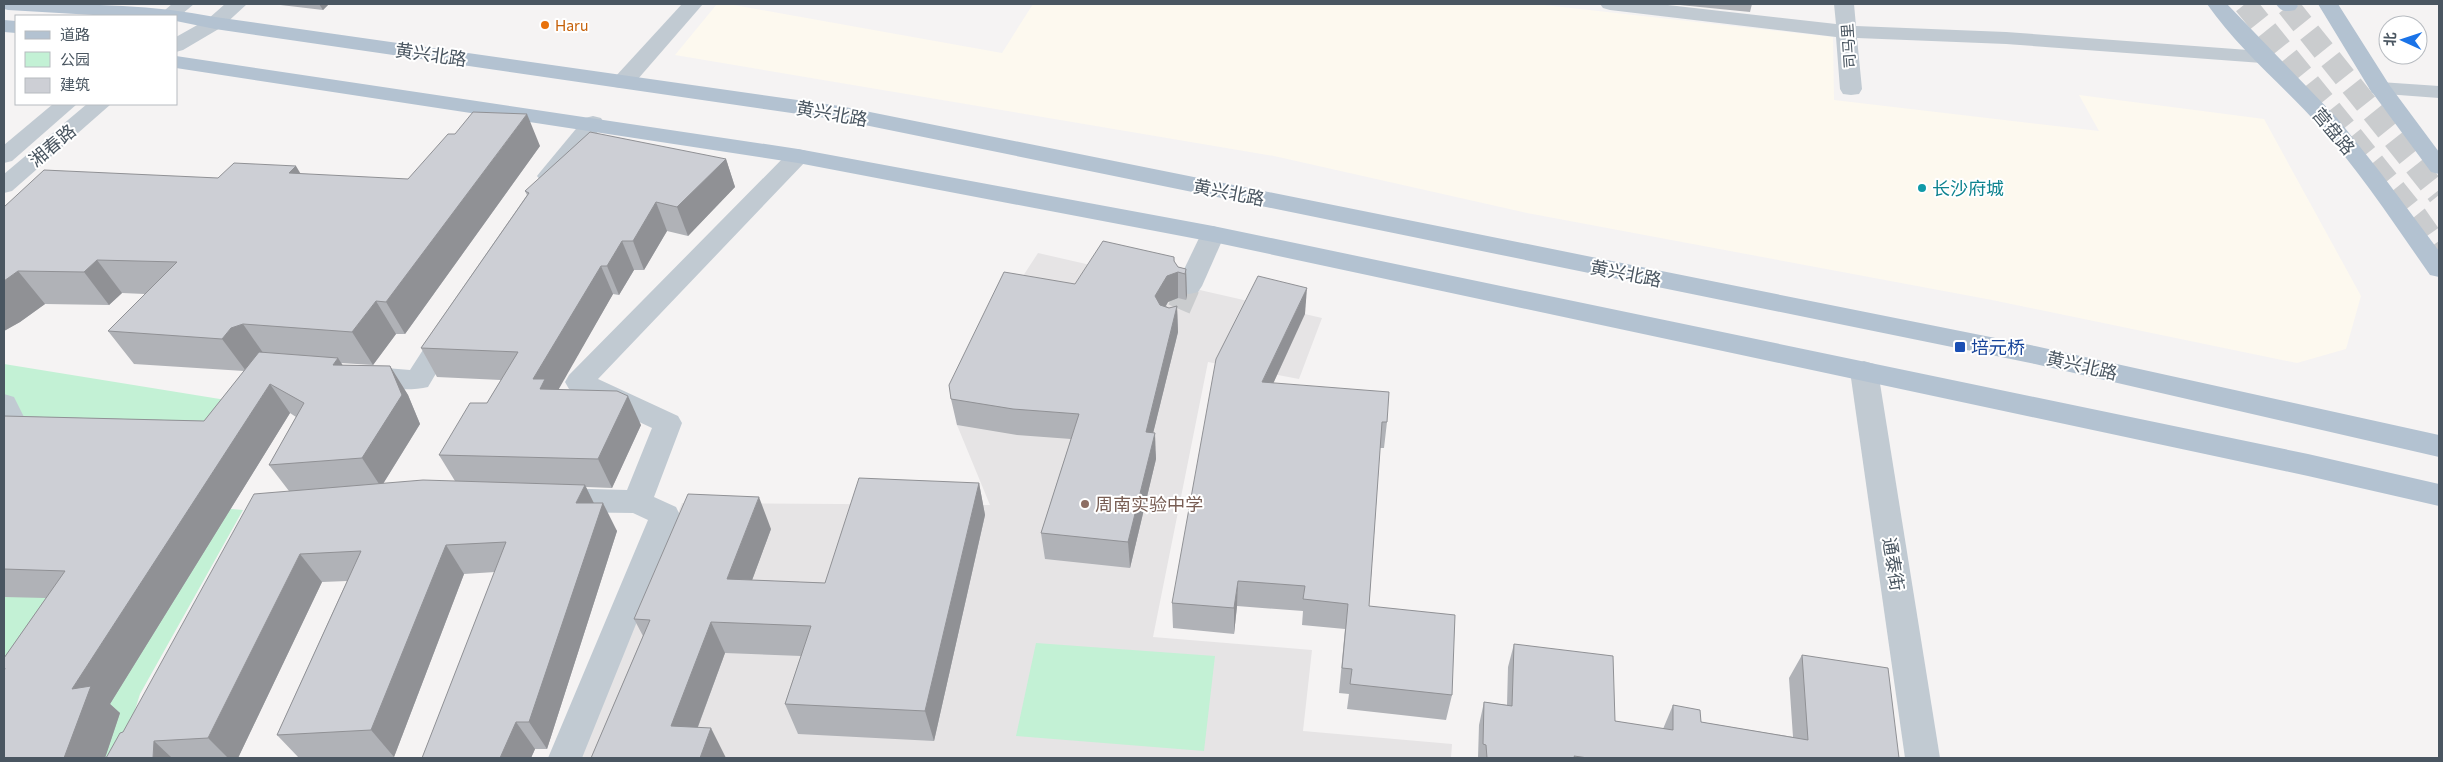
<svg xmlns="http://www.w3.org/2000/svg" width="2443" height="762" viewBox="0 0 2443 762" font-family="Commissioner,'Noto Sans SC',sans-serif">
<rect width="100%" height="100%" fill="#f5f3f3"/>
<!-- commercial -->
<polygon fill="#fdf9ef" points="717,4 728,4 1002,53 1033,4 1535,4 1833,37 1834,100 2099,131 2079,95 2264,119 2361,296 2346,349 2297,363 1992,300 1527,213 1274,156 675,55"/>
<!-- education -->
<polygon fill="#e6e4e5" points="1038,253 1322,318 1299,379 1208,362 1153,637 1312,650 1303,731 1452,744 1451,758 580,758 682,503 990,505 957,425 955,411 1008,299"/>
<!-- green -->
<g fill="#c3f1d5">
<polygon points="4,364 226,400 157,502 243,510 140,694 120,758 4,758"/>
<polygon points="1036,643 1215,656 1204,751 1016,736"/>
</g>
<g fill="none" stroke-linecap="round" stroke-linejoin="round">
<!-- minor-tunnel -->
<polyline stroke="#caccce" stroke-width="23" stroke-dasharray="23 11" stroke-linecap="butt" points="1179,309 1189,286"/>
<!-- major-tunnel -->
<g stroke="#caccce" stroke-width="23" stroke-dasharray="23 11" stroke-linecap="butt">
<polyline points="2245,4 2416,216 2439,249"/>
<polyline points="2288,6 2439,195"/>
</g>
<!-- minor -->
<g fill="#c1cad2" fill-rule="evenodd">
<polygon points="172,4 194,4 176,19 176,16 158,16"/>
<polygon points="225,4 247,4 222,27 183,50 176,52 176,37 208,19"/>
<polygon points="682,4 703,4 631,87 623,88 615,87 612,82 615,77"/>
<polygon points="1600,4 1659,4 1836,24 1834,4 1854,4 1856,26 2006,32 2262,51 2269,53 2272,57 2269,61 2262,63 2006,44 1857,38 1862,89 1859,94 1851,95 1843,94 1840,89 1836,37 1610,10 1603,8"/>
<polygon points="2380,82 2439,86 2439,98 2372,93 2369,88 2372,83"/>
<polygon points="53,104 77,104 12,161 4,163 4,145"/>
<polygon points="87,104 111,104 12,191 4,193 4,174"/>
<polygon points="593,116 601,118 604,123 601,128 557,181 549,183 541,181 537,176 541,171 585,118"/>
<polygon points="798,149 806,151 809,156 806,161 598,379 678,416 682,423 654,497 676,507 680,515 582,758 548,758 648,520 633,513 556,512 545,508 541,500 545,492 556,488 627,490 652,428 569,389 565,382 569,375 790,151"/>
<polygon points="1213,226 1222,229 1225,234 1202,286 1198,292 1189,294 1180,292 1176,286 1201,234 1204,229"/>
<path d="M448,322l9,3 4,6 -33,56c-19,5 -57,1 -76,-4l-4,-7 4,-7 10,-3 48,4 29,-45z"/>
<polygon points="1864,361 1874,364 1878,371 1940,758 1905,758 1850,371 1854,364"/>
<path d="M4,394l10,3 10,20 26,4 4,7 -4,7c-15,5 -31,4 -46,-1z"/>
</g>
<!-- major -->
<g fill="#b3c2d1" fill-rule="evenodd">
<path d="M4,4c72,0 140,-1 211,13l625,89 1195,240 404,89v22l-404,-93 -1195,-244 -625,-91 -39,-8v-5h-66l-102,-6 -4,-1z"/>
<path d="M2207,4h20l110,114 43,54 59,79v26l-9,-2c-35,-50 -69,-102 -109,-147 -37,-42 -82,-78 -114,-124z"/>
<path d="M2276,4h20l2,2 -3,4c-9,2 -14,2 -19,-6z"/>
<polygon points="2318,4 2338,4 2390,86 2439,152 2439,174 2431,172 2369,88"/>
<polygon points="4,20 16,21 16,33 4,32"/>
<polygon points="176,56 798,149 1213,226 2308,454 2439,484 2439,506 2308,476 1213,242 798,163 176,68"/>
</g>
</g>
<!-- wall -->
<g fill="#b0b2b7">
<polygon points="272,4 329,4 323,10"/>
<polygon points="1670,4 1752,4 1750,12"/>
<polygon points="540,146 405,334 396,334 373,365 341,363 342,365 390,366 408,395 420,424 383,484 455,481 439,455 487,403 501,380 437,377 421,348 527,195 525,191 726,159 735,187 688,236 667,231 644,270 634,270 619,295 613,294 558,389 641,425 612,488 586,487 594,503 617,531 547,749 535,749 531,758 422,758 495,572 464,574 394,757 370,758 299,758 277,735 347,581 322,582 238,758 106,758 123,732 289,491 269,465 296,417 290,413 110,704 120,713 105,758 4,758 4,658 46,598 4,597 4,416 204,421 244,371 134,364 108,331 145,294 122,293 109,305 45,304 20,322 4,331 4,207 218,178 408,179"/>
<polygon points="1175,263 1178,267 1186,269 1187,295 1186,300 1178,298 1168,302 1166,306 1169,308 1177,306 1178,332 1153,433 1156,459 1130,568 1045,559 1041,533 1071,439 1017,435 957,425 951,399 1075,284"/>
<polygon points="1305,314 1273,383 1387,422 1384,448 1380,448 1369,606 1452,695 1446,720 1347,709 1349,694 1339,693 1345,629 1302,625 1303,611 1237,606 1234,634 1173,628 1172,603"/>
<polygon points="979,483 985,515 934,741 798,734 785,704 801,656 725,653 698,727 726,758 591,758 643,636 634,619 771,529 752,580 825,583"/>
<polygon points="1514,644 1615,721 1663,729 1673,705 1701,722 1793,737 1789,678 1802,655 1899,758 1478,758 1479,725 1484,702 1507,705 1508,667"/>
</g>
<!-- shaded-wall -->
<g fill="#909195">
<polygon points="319,4 329,4 323,10"/>
<polygon points="527,114 540,146 405,334 386,302"/>
<polygon points="726,159 735,187 688,236 677,207"/>
<polygon points="296,166 315,198 289,173"/>
<polygon points="656,202 667,231 644,270 633,241"/>
<polygon points="622,241 634,270 619,295 607,266"/>
<polygon points="1174,257 1175,273 1178,272 1178,298 1168,302 1156,322 1155,296 1167,276"/>
<polygon points="97,260 122,293 109,305 84,272"/>
<polygon points="601,266 613,294 548,408 533,379"/>
<polygon points="1186,269 1187,295 1186,300 1185,274"/>
<polygon points="18,271 45,304 20,322 4,331 4,281"/>
<polygon points="1307,288 1305,314 1262,408 1262,382"/>
<polygon points="376,301 396,334 373,365 352,332"/>
<polygon points="1177,306 1178,332 1147,458 1146,432"/>
<polygon points="243,324 266,357 246,371 222,339 231,328"/>
<polygon points="338,358 357,387 333,365"/>
<polygon points="390,366 408,395 420,424 381,487 362,458"/>
<polygon points="270,384 290,413 110,704 120,713 105,758 64,758 72,689"/>
<polygon points="628,396 641,425 612,488 598,459"/>
<polygon points="1155,433 1156,459 1130,568 1128,542"/>
<polygon points="979,483 985,515 934,741 925,711"/>
<polygon points="585,485 599,514 603,503 617,531 547,749 529,722 576,503"/>
<polygon points="759,497 771,529 741,610 727,579"/>
<polygon points="446,545 464,574 394,757 371,730"/>
<polygon points="300,554 322,582 238,758 228,758 208,738"/>
<polygon points="1238,581 1237,606 1234,634 1234,608"/>
<polygon points="711,622 725,653 687,756 671,726"/>
<polygon points="516,722 535,749 531,758 500,758"/>
<polygon points="711,728 726,758 700,758"/>
<polygon points="154,741 172,758 153,758"/>
</g>
<!-- building -->
<g fill="#cdcfd5" stroke="#909195">
<polygon points="473,112 527,114 386,302 376,301 352,332 243,324 231,328 222,339 108,331 177,262 97,260 84,272 18,271 4,281 4,207 44,170 218,178 234,163 296,166 289,173 408,179 448,134 455,134"/>
<polygon points="590,132 726,159 677,207 656,202 633,241 622,241 607,266 601,266 533,379 545,379 540,389 617,391 628,396 598,459 439,455 470,403 487,403 518,352 421,348 529,193 525,191"/>
<polygon points="1103,241 1174,257 1174,261 1178,267 1186,269 1185,274 1178,272 1167,276 1155,296 1160,305 1169,308 1177,306 1146,432 1155,433 1128,542 1041,533 1079,414 1013,409 951,399 949,385 1004,272 1075,284"/>
<polygon points="1258,276 1307,288 1262,382 1389,392 1387,422 1382,422 1369,606 1455,615 1452,695 1350,684 1352,669 1342,668 1348,604 1303,599 1305,586 1238,581 1234,608 1172,603 1216,359"/>
<polygon points="259,352 338,358 333,365 390,366 402,395 362,458 269,465 304,403 270,384 72,689 91,686 64,758 4,758 4,672 5,668 4,668 4,658 65,571 4,569 4,416 204,421"/>
<polygon points="859,478 979,483 925,711 785,704 811,626 711,622 671,726 711,728 700,758 591,758 650,620 634,619 688,494 759,497 727,579 825,583"/>
<polygon points="423,480 585,485 576,503 603,503 529,722 516,722 500,758 422,758 506,542 446,545 371,730 277,735 361,551 300,554 208,738 154,741 153,758 106,758 120,733 123,732 254,494"/>
<polygon points="1514,644 1613,656 1615,721 1673,730 1673,705 1700,710 1701,722 1808,740 1802,655 1888,668 1899,758 1588,758 1574,756 1575,758 1487,758 1486,745 1483,744 1484,702 1512,706"/>
</g>
<!-- markers -->
<circle fill="#e8710a" stroke="#fff" stroke-width="2" cx="545" cy="25" r="5"/>
<circle fill="#0f9aa8" stroke="#fff" stroke-width="2" cx="1922" cy="188" r="5"/>
<rect fill="#1a4fb4" stroke="#fff" stroke-width="2" x="1954" y="341" width="12" height="12" rx="2.5"/>
<circle fill="#8d6e63" stroke="#fff" stroke-width="2" cx="1085" cy="504" r="5"/>
<g text-anchor="middle" dominant-baseline="central" stroke-width="4" stroke-linejoin="round" paint-order="stroke">
<!-- far-food labels -->
<g font-size="15" fill="#c56008" stroke="#fff" text-anchor="start">
<text x="555" y="25">Haru</text>
</g>
<!-- far-street labels -->
<g font-size="15" fill="#4a5661" stroke="#fff">
<text transform="translate(1848 46) rotate(-94)">司马里</text>
</g>
<!-- street labels -->
<g font-size="18" fill="#4a5661" stroke="#fff">
<text transform="translate(431 54) rotate(8)">黄兴北路</text>
<text transform="translate(832 113) rotate(10)">黄兴北路</text>
<text transform="translate(2334 131) rotate(50)">营盘路</text>
<text transform="translate(52 145) rotate(-40)">湘春路</text>
<text transform="translate(1229 192) rotate(11)">黄兴北路</text>
<text transform="translate(1626 273) rotate(11)">黄兴北路</text>
<text transform="translate(2082 365) rotate(13)">黄兴北路</text>
<text transform="translate(1894 564) rotate(81)">通泰街</text>
</g>
<!-- culture labels -->
<g font-size="18" fill="#0d838f" stroke="#fff" text-anchor="start">
<text x="1932" y="188">长沙府城</text>
</g>
<!-- transit labels -->
<g font-size="18" fill="#164399" stroke="#fff" text-anchor="start">
<text x="1971" y="347">培元桥</text>
</g>
<!-- education labels -->
<g font-size="18" fill="#785e54" stroke="#fff" text-anchor="start">
<text x="1095" y="504">周南实验中学</text>
</g>
</g>
<!-- border -->
<rect width="2443" height="762" fill="none" stroke="#4a5661" stroke-width="10"/>
<!-- legend -->
<rect x="15" y="15" width="162" height="90" fill="#ffffff" stroke="#b7bbc0"/>
<rect x="25" y="31" width="25" height="8" fill="#b3c2d1" stroke="#b7bbc0"/>
<text x="60" y="40" font-size="15" fill="#4a5661">道路</text>
<rect x="25" y="52" width="25" height="15" fill="#c3f1d5" stroke="#b7bbc0"/>
<text x="60" y="65" font-size="15" fill="#4a5661">公园</text>
<rect x="25" y="78" width="25" height="15" fill="#cdcfd5" stroke="#b7bbc0"/>
<text x="60" y="90" font-size="15" fill="#4a5661">建筑</text>
<!-- north arrow -->
<g transform="translate(2403 40) rotate(273)"><circle r="24" fill="#ffffff" stroke="#b7bbc0"/>
<path d="M0-4L9 19L0 12L-9 19Z" fill="#1a73e8"/>
<text y="-8" font-size="14" font-weight="bold" text-anchor="middle" fill="#4a5661">北</text>
</g>
</svg>
